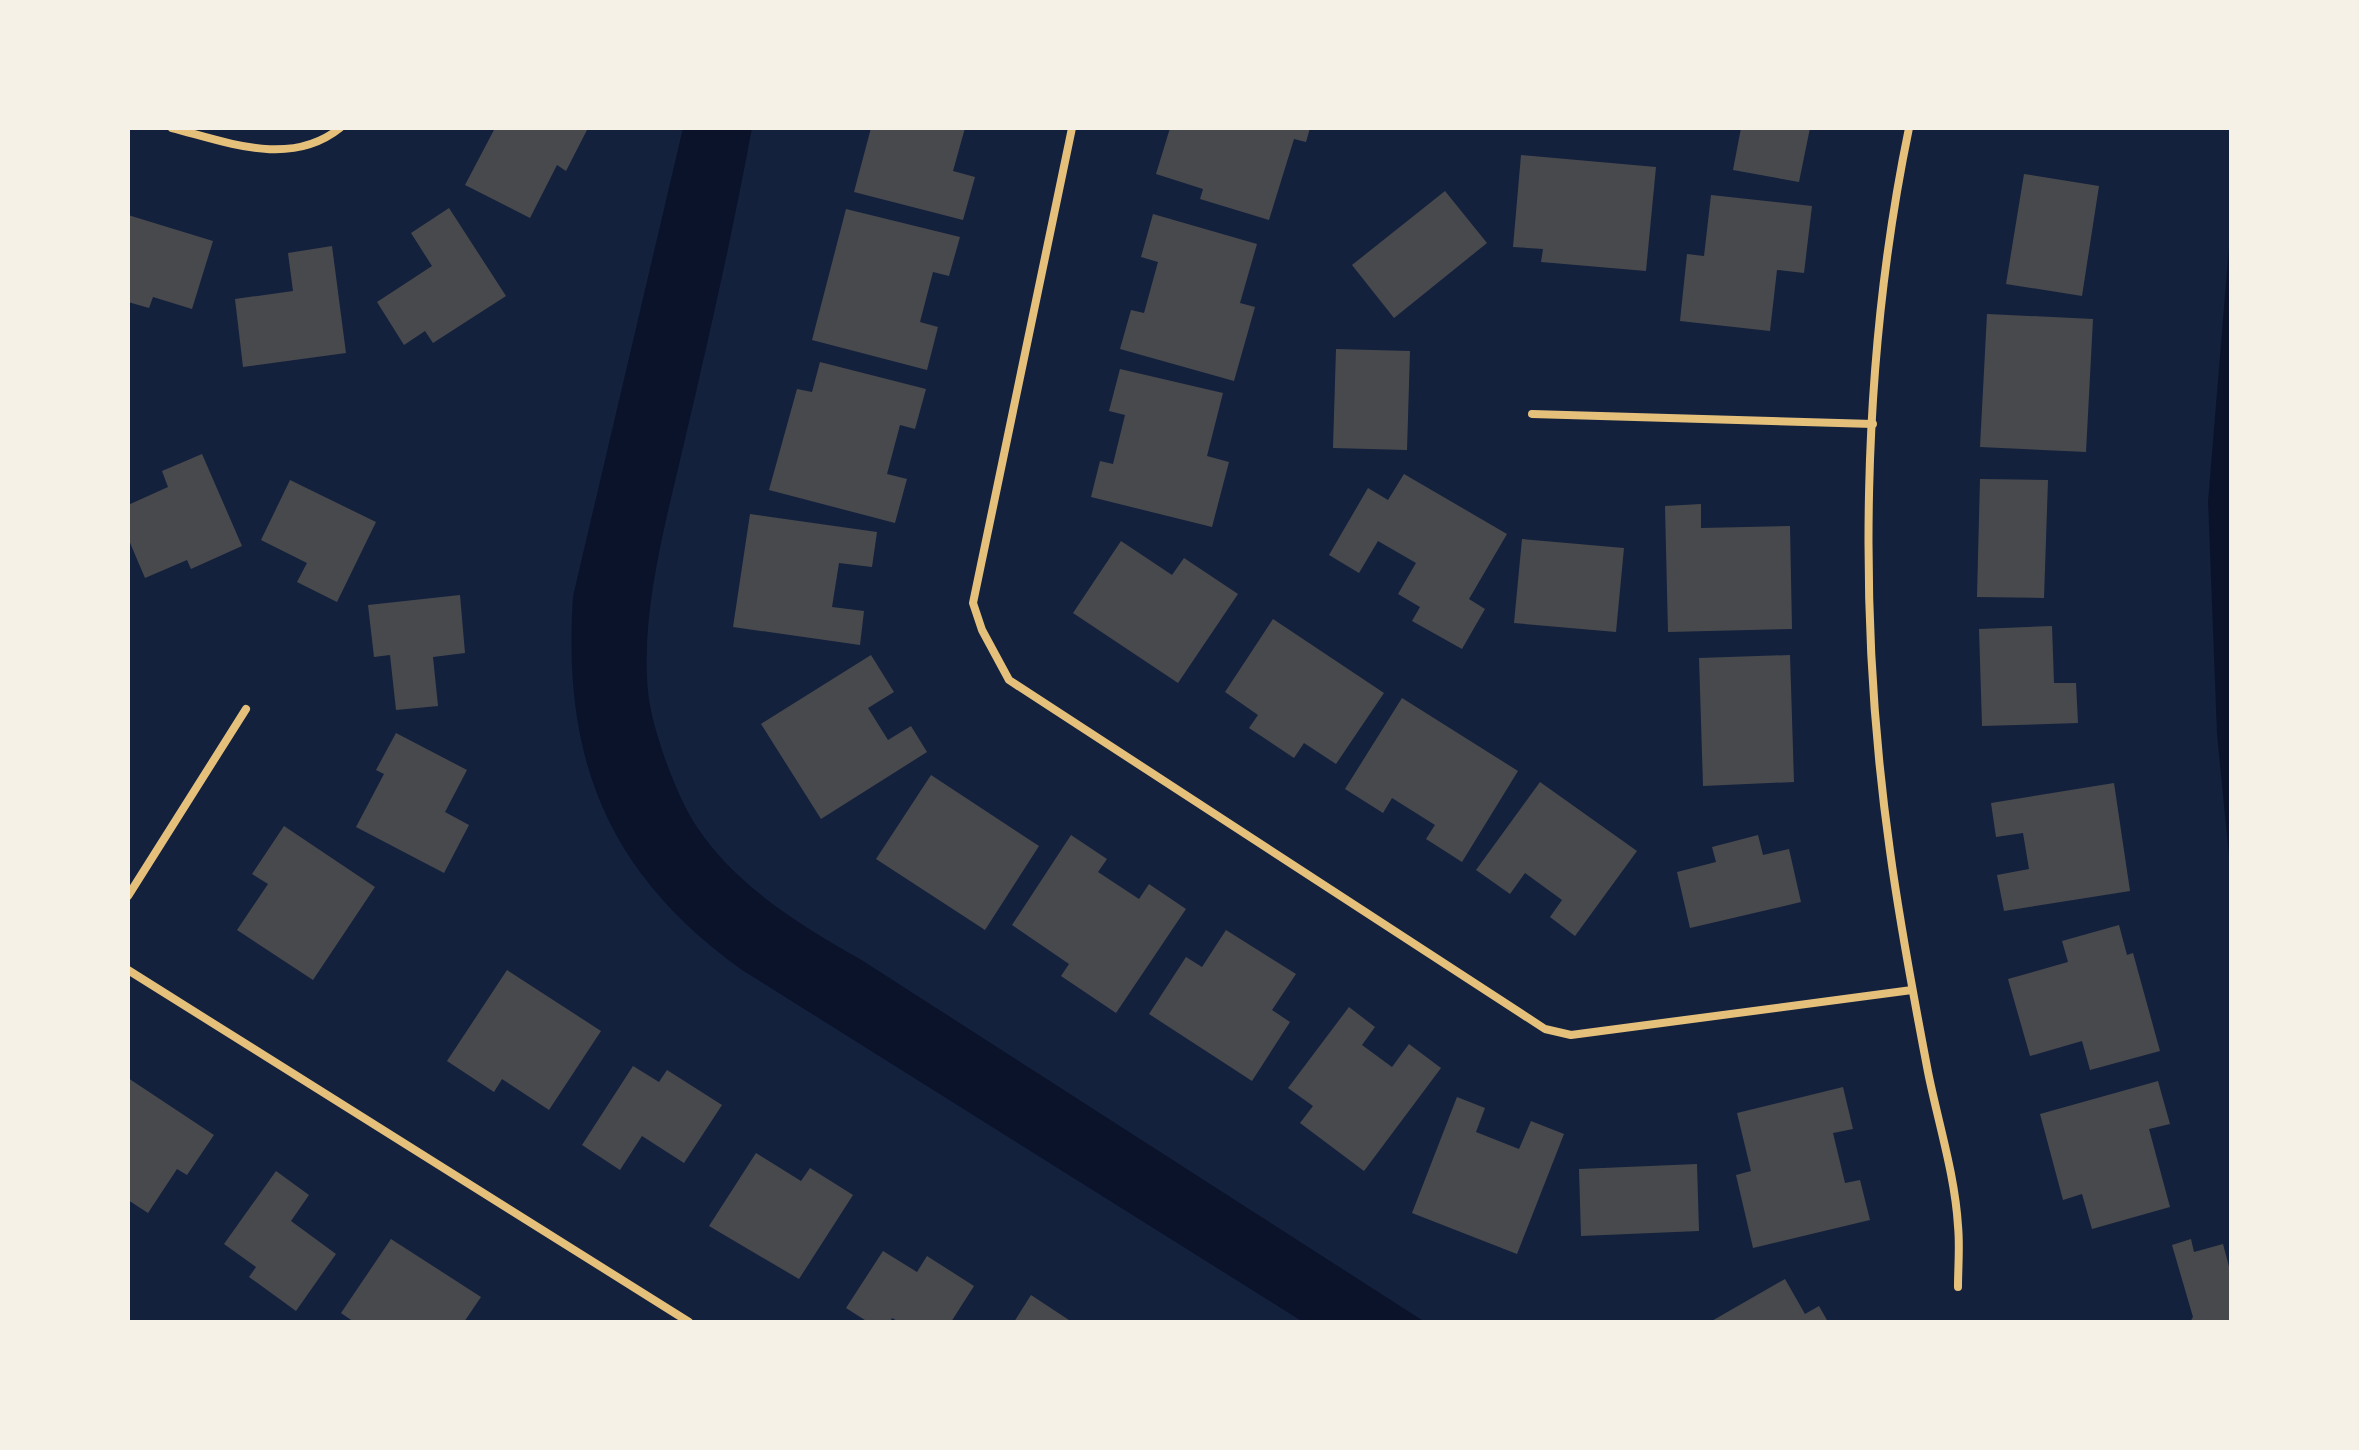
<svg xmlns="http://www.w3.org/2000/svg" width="2359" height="1450" viewBox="0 0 2359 1450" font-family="Barlow,sans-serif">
<rect width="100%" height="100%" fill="#14213d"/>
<!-- water -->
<g fill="#0b132b">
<path d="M683,128h69c-19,103 -42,205 -66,307 -18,79 -46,175 -38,256 3,36 29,107 49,136 39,59 103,98 163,132l565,363h-122l-561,-352c-135,-97 -180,-211 -169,-374z"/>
<polygon points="2231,222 2231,876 2217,735 2208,501"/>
</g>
<!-- building -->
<g fill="#48494c">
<polygon points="495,128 588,128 566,171 557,165 530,218 465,185"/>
<polygon points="871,128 965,128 953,171 975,177 963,220 854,192"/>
<polygon points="1170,128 1310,128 1306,142 1294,139 1269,220 1200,199 1203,189 1156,174"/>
<polygon points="1741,128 1810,128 1799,182 1733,170"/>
<polygon points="1521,155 1656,167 1646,271 1541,262 1543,249 1513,247"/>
<polygon points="2024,174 2099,186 2082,296 2006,284"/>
<polygon points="1445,191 1487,243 1394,318 1352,265"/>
<polygon points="1711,195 1812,206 1804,273 1777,270 1770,331 1680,321 1687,254 1704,256"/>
<polygon points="449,208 506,296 433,343 425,331 404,345 377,302 432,266 411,233"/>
<polygon points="846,209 960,237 949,276 933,272 920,322 938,327 927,370 812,340"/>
<polygon points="1153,214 1257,244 1240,303 1255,307 1234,381 1120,349 1131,310 1144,313 1158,262 1141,257"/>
<polygon points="128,215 213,241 192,309 153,297 149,308 128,302"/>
<polygon points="332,246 346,353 243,367 235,299 293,291 288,253"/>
<polygon points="1987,314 2093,319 2086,452 1980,447"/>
<polygon points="1336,349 1410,351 1407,450 1333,448"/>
<polygon points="820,362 926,389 915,429 900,425 887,474 907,479 895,523 769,490 797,389 812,392"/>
<polygon points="1120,369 1223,393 1207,456 1229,462 1212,527 1091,497 1100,461 1113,464 1125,415 1109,411"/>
<polygon points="202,454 242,546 191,569 187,560 145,578 128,538 128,505 168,487 162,471"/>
<polygon points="1404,474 1507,534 1469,599 1485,609 1462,649 1412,621 1420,607 1398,594 1416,563 1378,541 1359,573 1329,555 1368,488 1388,500"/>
<polygon points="1980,479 2048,480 2044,598 1977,597"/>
<polygon points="290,480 376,522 337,602 297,582 307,563 261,540"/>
<polygon points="1701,504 1701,528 1790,526 1792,629 1668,632 1665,506"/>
<polygon points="750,514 877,532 872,567 839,563 832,607 864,611 860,645 733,627"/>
<polygon points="1522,539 1624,548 1616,632 1514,623"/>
<polygon points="1121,541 1172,575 1184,558 1238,594 1178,683 1073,613"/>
<polygon points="460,595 465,653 433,657 438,706 396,710 390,655 374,657 368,605"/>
<polygon points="1273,619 1384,693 1336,764 1304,743 1294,758 1249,728 1258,715 1225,692"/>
<polygon points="2052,626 2054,683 2076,683 2078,723 1982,726 1979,629"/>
<polygon points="871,655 894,692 868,708 888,740 911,726 927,752 821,819 761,724"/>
<polygon points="1790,655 1794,782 1703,786 1699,658"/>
<polygon points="1402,698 1518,771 1462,862 1426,839 1435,825 1392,798 1383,813 1345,789"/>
<polygon points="396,733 467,770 445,812 469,825 444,873 356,827 384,774 376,770"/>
<polygon points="931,775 1039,846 985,930 876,859"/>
<polygon points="1540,782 1637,851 1575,936 1550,917 1562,900 1525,873 1510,894 1476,870"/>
<polygon points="2114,783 2130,891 2004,911 1997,875 2029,869 2023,833 1996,837 1991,803"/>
<polygon points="284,826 375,887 313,980 237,930 268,884 252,874"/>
<polygon points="1071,835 1107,859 1098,872 1139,899 1149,884 1186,909 1116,1013 1061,976 1069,964 1012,925"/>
<polygon points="1758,835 1763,855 1789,849 1801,902 1690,928 1677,872 1716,862 1712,847"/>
<polygon points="2119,925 2127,955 2133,953 2160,1051 2090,1070 2082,1041 2030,1056 2008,979 2068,962 2062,941"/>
<polygon points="1226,930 1296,974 1272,1010 1290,1022 1252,1081 1149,1014 1186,957 1202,967"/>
<polygon points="507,970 601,1031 549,1110 502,1079 494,1092 447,1061"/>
<polygon points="1349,1007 1375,1027 1362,1045 1392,1067 1409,1044 1441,1068 1364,1171 1300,1123 1313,1106 1288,1088"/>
<polygon points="633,1066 659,1082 667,1070 722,1105 684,1163 642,1136 620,1170 582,1145"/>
<polygon points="128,1078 214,1135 187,1175 177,1169 148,1213 128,1200"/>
<polygon points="2158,1081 2170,1124 2149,1129 2170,1207 2092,1229 2082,1194 2063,1200 2040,1114"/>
<polygon points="1843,1087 1853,1129 1833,1133 1845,1183 1860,1180 1870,1220 1753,1248 1736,1175 1751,1171 1737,1113"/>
<polygon points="1457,1097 1485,1108 1476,1132 1519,1149 1531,1121 1564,1134 1517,1254 1412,1213"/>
<polygon points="756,1153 801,1181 810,1168 853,1195 799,1279 709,1226"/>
<polygon points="1697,1164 1699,1231 1581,1236 1579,1169"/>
<polygon points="276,1171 309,1195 291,1221 336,1254 296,1311 249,1277 256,1267 224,1244"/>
<polygon points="391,1239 481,1297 464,1322 354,1322 341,1313"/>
<polygon points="2191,1239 2194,1252 2223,1244 2231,1274 2231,1322 2190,1322 2193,1317 2172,1245"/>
<polygon points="883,1251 917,1272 927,1256 974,1286 951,1322 899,1322 892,1318 890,1322 868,1322 846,1308"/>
<polygon points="1785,1279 1805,1314 1819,1306 1828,1322 1710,1322"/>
<polygon points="1031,1295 1072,1322 1014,1322"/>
</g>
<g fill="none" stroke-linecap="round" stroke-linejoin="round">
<!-- minor -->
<g stroke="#e5c07b" stroke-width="8">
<path d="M172,128c55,14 118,40 168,0"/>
<polyline points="1072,128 973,603 982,630 1009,680 1545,1029 1571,1035 1912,990"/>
<path d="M1909,128c-48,232 -52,489 -19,723 10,74 24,148 38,221 10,50 27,103 30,154 2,20 0,41 0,61"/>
<polyline points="1532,414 1873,424"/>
<polyline points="128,896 246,709"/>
<polyline points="128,970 689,1322"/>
</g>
</g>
<!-- border -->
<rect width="2359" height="1450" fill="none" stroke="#f6f1e7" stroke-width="260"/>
</svg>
